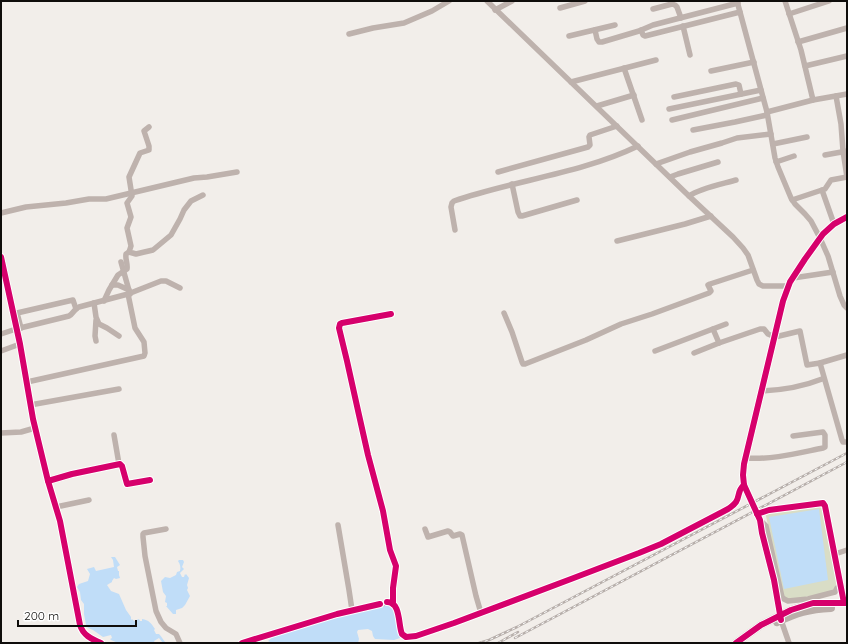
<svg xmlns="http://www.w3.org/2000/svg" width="848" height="644" viewBox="0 0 848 644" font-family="Quicksand,sans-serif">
<rect width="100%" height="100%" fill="#f2eeea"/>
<!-- green -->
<polygon fill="#d9ddc6" points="825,503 842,590 789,600 783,597 765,511"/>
<!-- water -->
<g fill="#c0ddf8">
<polygon points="819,509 828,580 784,589 769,517"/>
<path d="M111,557h4l5,8 -3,2 1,4h1v4l1,3 -4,1 -2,-1 -2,3v1l-5,3 4,6 8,3 7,16 5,7v3l1,-1 2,2 5,-2 1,2h2v-2c7,1 9,4 13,10l-1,1 2,4h3c3,3 4,6 7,9h-3l-4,-5 -5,3 1,2h-37l-7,-3 -1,-1 2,-1 -1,-3 -8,2 -10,-7 -5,-2 -2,-3 -2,-11v-10l-3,-4 -1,-8 -3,-5 2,-3 9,-3 2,-7 -3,-5 7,-2 2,4 18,-4 -1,-7z"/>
<path d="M179,560h4l1,2 -2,5 2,2 -4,4 2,4h2l1,-3v1l1,-1 3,4 -2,7 1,3 -1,2 3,6 -5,9 -3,3 -6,2v4h-3l-7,-8h1v-3l-2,-1 1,-6 -3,-4 -2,-11 4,-4 5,1 6,-3 1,-3 3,-1c1,-4 0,-7 -2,-10z"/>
<polygon points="388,603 394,606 400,636 400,638 394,640 375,639 373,636 372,631 368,629 358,630 357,632 359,639 358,643 272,643 268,641 274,636 311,623"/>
</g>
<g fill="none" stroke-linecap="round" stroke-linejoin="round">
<!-- minor -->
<g stroke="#beb2ad" stroke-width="5.5">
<polyline points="487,1 689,196 733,237 743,248 748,255 757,280 759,284 763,286 788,286"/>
<polyline points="737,1 767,112 775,158 778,167 791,198 795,204 805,214 811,221 820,238 828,256 840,296 844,305 847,308"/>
<polyline points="785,1 801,50 813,100"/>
<polyline points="560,8 585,1"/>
<polyline points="653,9 672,4 675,5 677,7 681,18"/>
<polyline points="495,10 512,1"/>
<polyline points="789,14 829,1"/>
<polyline points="683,26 690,55"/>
<polyline points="595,30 597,39 599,42 602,42 639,31 653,25 738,3"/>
<polyline points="641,30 643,35 645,36 740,12"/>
<polyline points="349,34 373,28 404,23 432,11 449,1"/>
<polyline points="569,36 615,25"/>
<polyline points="798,42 847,28"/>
<polyline points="805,66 847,56"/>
<polyline points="624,68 642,120"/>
<polyline points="711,71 754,62"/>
<polyline points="571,82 656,60"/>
<polyline points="836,96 841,124 843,151 847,177"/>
<polyline points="674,97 736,84 739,85 741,94"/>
<polyline points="597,106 634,95"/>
<polyline points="669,109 761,90"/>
<polyline points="767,112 813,100 847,94"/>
<polyline points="672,120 763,98"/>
<polyline points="149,127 144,131 149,146 149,150 140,153 129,177 132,196 127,203 131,217 127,228 131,246 129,252 136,254 153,250 171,235 180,219 184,210 191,201 203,195"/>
<polyline points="693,130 735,122 767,115"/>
<polyline points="773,144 807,137"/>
<polyline points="825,155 847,151"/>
<polyline points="776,162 794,156"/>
<polyline points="656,164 690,152 722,143 737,138 771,134"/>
<polyline points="498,172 588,147 590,145 589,137 590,135 617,126"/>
<polyline points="670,177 678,174 718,162"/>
<polyline points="512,184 518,212 520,216 522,216 577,200"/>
<polyline points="822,190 834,224"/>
<path d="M689,196c11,-8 33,-12 47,-16"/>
<polyline points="792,200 825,189 831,180 847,177"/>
<polyline points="1,213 26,207 66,203 89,199 106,199 194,178 207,177 237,172"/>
<path d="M455,230l-4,-23 1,-4 2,-2c61,-21 126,-27 184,-55"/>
<polyline points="617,241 685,224 711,216"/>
<path d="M1,257l19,87 13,75 15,62 12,40 20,104c3,10 11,14 21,18"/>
<polyline points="121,262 130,294"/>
<polyline points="793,278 833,272"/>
<polyline points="112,285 118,285 129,290"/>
<path d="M104,301l5,-11 9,-15 9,-6c1,-5 -2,-10 -1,-15l3,-2"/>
<polyline points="94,303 96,317 99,324 107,328 119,336"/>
<polyline points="504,313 512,332 522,362 523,364 525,364 586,340 621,324 652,314 709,293 711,291 708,285 710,284 753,270"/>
<polyline points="391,314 342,323 340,324 339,328 347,361 359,415 368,455 383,511 390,550 396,566 393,588 393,604"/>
<polyline points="21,328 17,313 73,300 76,309"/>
<polyline points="713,329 719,343"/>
<path d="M1,334l15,-5 53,-13c4,-2 5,-7 10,-9l49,-13 33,-13h5l14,7"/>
<polyline points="96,341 95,336 96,320"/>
<polyline points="1,351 20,344"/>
<polyline points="655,351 726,324"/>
<polyline points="694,353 719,343 760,329 764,329 768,334 775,337 800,331 807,365 820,363 842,440 843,442 847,442"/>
<polyline points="820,363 847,355"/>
<polyline points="27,382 144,356 145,353 144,342 135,328 128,294"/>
<path d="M762,391c21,-1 40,-4 60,-12"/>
<polyline points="30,405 119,389"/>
<polyline points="1,433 21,432 35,428"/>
<polyline points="114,435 119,464"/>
<path d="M746,458c26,2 52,-5 77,-10l2,-1v-12l-2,-3 -30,4"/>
<polyline points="48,481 72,474 120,464 122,466 127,484 150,480"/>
<polyline points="56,507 89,500"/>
<polyline points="757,514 769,510 823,503 825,506 844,603"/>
<polyline points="760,520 766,526 782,597 784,599 788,601 808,599 831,593 835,592 837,588 842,587"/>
<polyline points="338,525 349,590 352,610"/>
<polyline points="166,529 144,533 143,534 143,537 145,556 156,611 161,622 166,628 176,634 180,643"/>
<polyline points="425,529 428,537 448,531 450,532 453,536 460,534 462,535 476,596 481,613"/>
<polyline points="835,554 847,550"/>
<polyline points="781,620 789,643"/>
<path d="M242,643l95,-29 53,-12c14,6 5,30 15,34 7,4 45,-12 55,-15 48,-18 96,-36 144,-55 19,-7 38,-14 57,-22 23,-11 45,-24 67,-35 3,-2 6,-4 8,-7 4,-6 1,-11 8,-17"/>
</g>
<!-- major -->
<polyline stroke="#b6a8a3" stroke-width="7" points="780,614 774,580 762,533 760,520 744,485 743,475 744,464 783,301 790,282 805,259 823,234 834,224 847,217"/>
<!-- highway -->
<g stroke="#b9ada8" stroke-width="8">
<path d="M777,622c20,-9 31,-13 54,-14"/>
<polyline points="736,643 761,625 791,610 813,603 847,603"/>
</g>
<!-- rail casing -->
<g stroke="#b6aeaa" stroke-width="2.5">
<g id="rail">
<polyline points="515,638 847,462"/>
<polyline points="479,643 489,640 517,627 847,453"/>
<polyline points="498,643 518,632"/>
</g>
</g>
<!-- rail -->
<use href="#rail" stroke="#fff" stroke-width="1" stroke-dasharray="3" stroke-linecap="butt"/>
<!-- cycleway casing -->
<g stroke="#fff" stroke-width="8">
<g id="cycleway">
<path d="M1,257l19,87 13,75 15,62 12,40 20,104c3,10 11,14 21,18"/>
<polyline points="391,314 342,323 340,324 339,328 347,361 359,415 368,455 383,511 390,550 396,566 393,588 393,604"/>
<polyline points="48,481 72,474 120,464 122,466 127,484 150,480"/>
<polyline points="757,514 769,510 823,503 825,506 844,603"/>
<path d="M387,602c14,0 11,23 15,32l4,3 10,-1 38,-13 117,-44 68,-26 22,-9 67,-35c3,-2 6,-4 8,-7 4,-6 1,-11 8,-17"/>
<polyline points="781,620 774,580 762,533 760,520 744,485 743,475 744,464 783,301 790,282 805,259 823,234 834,224 847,217"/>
<polyline points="242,643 337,614 380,604"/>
<polyline points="736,643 761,625 791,610 813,603 847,603"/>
</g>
</g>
<!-- cycleway -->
<use href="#cycleway" stroke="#d6006c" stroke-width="6"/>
</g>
<!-- border -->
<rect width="848" height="644" fill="none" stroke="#0f0d0b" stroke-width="4"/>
<!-- scale -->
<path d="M18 620v6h118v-6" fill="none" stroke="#0f0d0b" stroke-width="2"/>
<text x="24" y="620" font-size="12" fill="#0f0d0b" stroke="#ffffff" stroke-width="3" paint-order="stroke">200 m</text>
</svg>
